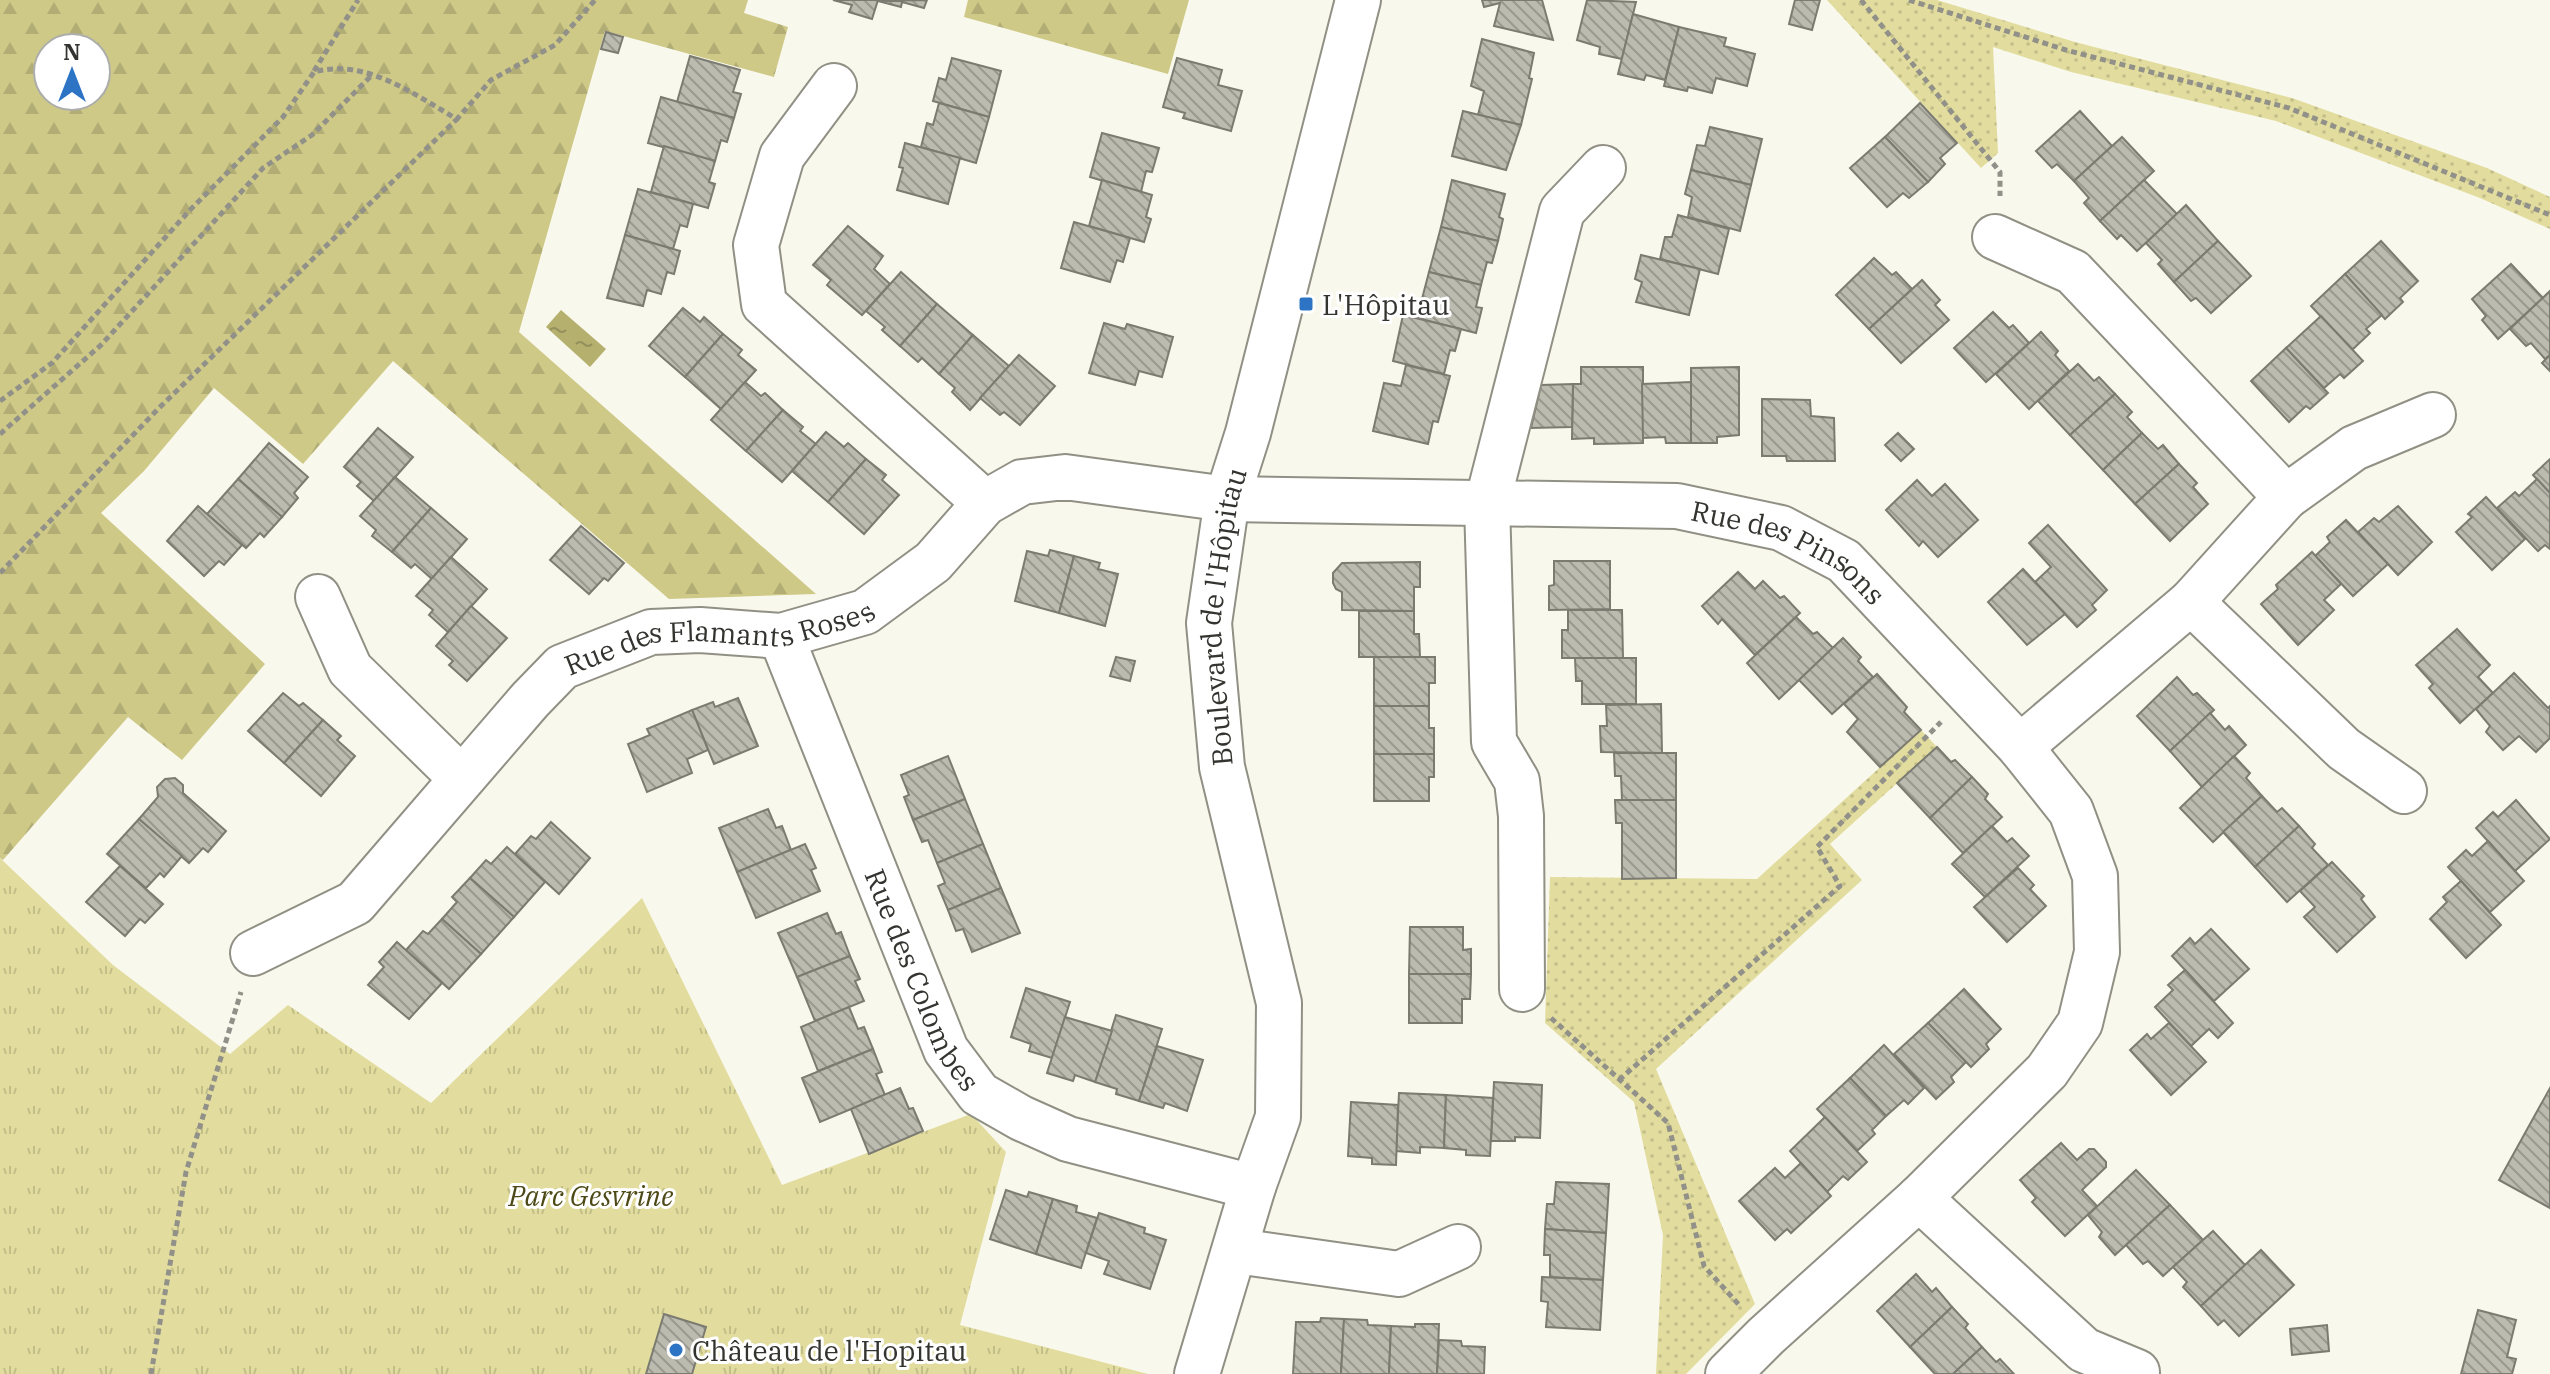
<svg xmlns="http://www.w3.org/2000/svg" width="2550" height="1374" viewBox="0 0 2550 1374" font-family="'IBM Plex Serif',serif">
<defs>
<pattern id="grass-dots" width="8" height="8" patternUnits="userSpaceOnUse" patternTransform="scale(2)"><rect width="8" height="8" fill="#e2dd9e"/><path d="M2 2h.1M6 6h.1" fill="none" stroke="#c2be88" stroke-width="1.8" stroke-linecap="round"/></pattern>
<pattern id="forest-firs" width="22" height="20" patternUnits="userSpaceOnUse" patternTransform="scale(2)"><rect width="22" height="20" fill="#cec986"/><path d="M5 1l3.5 6h-7zM16 11l3.5 6h-7z" fill="#b1ad74"/></pattern>
<pattern id="park-tufts" width="24" height="20" patternUnits="userSpaceOnUse" patternTransform="scale(2)"><rect width="24" height="20" fill="#e2dd9e"/><path d="M3 7l-1-3M5 7V3M7 7l1-3M15 17l-1-3M17 17v-4M19 17l1-3" fill="none" stroke="#c2be88"/></pattern>
<pattern id="water-ripples" width="26" height="14" patternUnits="userSpaceOnUse" patternTransform="scale(2)"><rect width="26" height="14" fill="#b5b06e"/><path d="M2 4q2-2 4 0t4 0M15 11q2-2 4 0t4 0" fill="none" stroke="#94905b"/></pattern>
<pattern id="building-back-hatch" width="6" height="6" patternUnits="userSpaceOnUse" patternTransform="scale(2)"><rect width="6" height="6" fill="#bcbbb0"/><path d="M-1 5l2 2M0 0l6 6M5-1l2 2" fill="none" stroke="#999990"/></pattern>
</defs>
<rect width="100%" height="100%" fill="#f9f8ec"/>
<!-- grass -->
<g fill="url(#grass-dots)">
<polygon points="1827,0 1937,0 2075,42 2292,98 2487,168 2550,197 2550,229 2480,198 2276,121 2071,72 1993,47 1998,153 1981,168"/>
<polygon points="1921,730 1937,747 1830,844 1862,880 1656,1069 1755,1304 1686,1374 1656,1374 1663,1235 1634,1102 1545,1023 1550,877 1757,879"/>
</g>
<!-- forest -->
<g fill="url(#forest-firs)" fill-rule="evenodd">
<path d="M0,0h748l-4,13 44,14 -14,50 -169,-46 -86,301 297,262 -147,5 -276,-238 -90,103 -89,-76 -70,83 -43,42 164,151 -83,96 -54,-43 -125,143 -3,-2zM96,48v48h-48v-48z"/>
<polygon points="968,0 1189,0 1168,74 964,17"/>
</g>
<!-- park -->
<polygon fill="url(#park-tufts)" points="0,858 113,965 230,1054 288,1005 431,1103 642,898 782,1185 971,1114 1006,1152 960,1325 1148,1374 0,1374"/>
<!-- water -->
<polygon fill="url(#water-ripples)" points="561,310 606,349 590,367 546,327"/>
<!-- building -->
<g fill="url(#building-back-hatch)" stroke="#7c7b71" stroke-width="2">
<polygon points="833,0 878,0 872,19 849,12 852,5"/>
<polygon points="927,0 924,8 902,2 901,7 878,1"/>
<polygon points="1482,0 1542,0 1553,40 1494,26 1500,3 1484,7"/>
<polygon points="1587,0 1636,2 1622,59 1599,54 1600,47 1577,40"/>
<polygon points="1795,0 1820,0 1812,30 1789,24"/>
<polygon points="1633,14 1679,27 1665,80 1646,75 1644,80 1618,74"/>
<polygon points="1679,27 1726,38 1724,46 1755,54 1747,86 1716,78 1712,93 1688,87 1687,91 1664,86"/>
<polygon points="606,32 623,37 618,53 601,49"/>
<polygon points="1482,39 1534,53 1529,78 1532,79 1521,125 1478,115 1484,91 1471,86"/>
<polygon points="690,56 740,70 733,92 741,94 734,118 677,102"/>
<polygon points="952,58 1001,71 989,117 933,101 939,78 946,80"/>
<polygon points="1177,58 1222,70 1218,85 1242,91 1231,131 1183,118 1185,113 1163,107"/>
<polygon points="661,97 734,118 727,142 721,140 715,161 648,143"/>
<polygon points="939,103 989,117 976,163 921,147 927,123 933,125"/>
<polygon points="1920,103 1957,143 1940,158 1945,164 1928,182 1885,137"/>
<polygon points="1463,111 1521,125 1506,170 1452,156"/>
<polygon points="2080,111 2112,146 2074,181 2057,164 2052,168 2036,151"/>
<polygon points="1710,127 1762,139 1751,185 1691,170 1697,145 1705,146"/>
<polygon points="1102,133 1159,148 1152,172 1146,171 1141,192 1090,177"/>
<polygon points="1885,137 1928,182 1909,198 1903,193 1887,207 1850,168"/>
<polygon points="2122,137 2154,171 2100,221 2084,203 2089,198 2074,181"/>
<polygon points="905,143 960,158 948,204 897,190 903,168 899,167"/>
<polygon points="664,146 715,161 709,182 715,184 708,208 651,192"/>
<polygon points="1691,170 1751,185 1740,231 1688,217 1692,197 1685,194"/>
<polygon points="1102,180 1152,195 1146,217 1151,219 1144,242 1089,226"/>
<polygon points="1452,180 1505,194 1499,217 1503,219 1498,241 1441,227"/>
<polygon points="2144,180 2177,214 2137,251 2121,235 2117,239 2100,221"/>
<polygon points="638,189 693,204 687,227 680,225 673,249 625,235"/>
<polygon points="2186,205 2218,241 2174,282 2158,264 2162,260 2146,243"/>
<polygon points="1678,215 1729,229 1718,274 1660,259 1665,237 1672,237"/>
<polygon points="1074,222 1130,238 1123,262 1117,260 1110,282 1061,268"/>
<polygon points="848,226 883,256 874,269 890,284 862,315 827,285 831,280 813,265"/>
<polygon points="1441,227 1498,241 1492,263 1487,262 1481,285 1429,272"/>
<polygon points="625,235 680,251 674,274 667,272 661,294 647,290 643,306 607,298"/>
<polygon points="2218,241 2251,276 2211,313 2196,298 2191,301 2174,282"/>
<polygon points="2381,241 2418,281 2400,298 2403,302 2385,319 2345,274"/>
<polygon points="1641,255 1700,269 1689,315 1636,302 1642,282 1635,279"/>
<polygon points="1874,258 1892,275 1896,272 1912,289 1869,329 1836,295"/>
<polygon points="2511,264 2543,298 2498,339 2482,320 2486,316 2472,299"/>
<polygon points="901,272 937,304 900,346 882,330 885,327 866,311"/>
<polygon points="1429,272 1481,285 1476,307 1482,308 1476,333 1417,318"/>
<polygon points="2345,274 2382,315 2366,329 2370,333 2352,350 2311,306"/>
<polygon points="1922,280 1940,300 1935,305 1949,320 1901,363 1869,329"/>
<polygon points="2550,291 2550,355 2545,359 2531,343 2526,346 2510,329"/>
<polygon points="937,304 973,335 939,374 922,358 918,362 900,346"/>
<polygon points="683,308 700,322 704,317 723,334 685,377 649,346"/>
<polygon points="1993,312 2009,328 2013,325 2029,343 1986,382 1954,348"/>
<polygon points="1403,315 1461,329 1455,351 1450,350 1444,374 1393,361"/>
<polygon points="2321,316 2363,361 2344,378 2340,374 2324,388 2286,348"/>
<polygon points="1104,323 1125,329 1127,324 1173,337 1162,377 1139,371 1135,385 1089,373"/>
<polygon points="2041,332 2058,351 2055,355 2069,371 2029,409 1996,374"/>
<polygon points="723,334 742,350 738,355 756,370 721,409 685,377"/>
<polygon points="973,335 1009,366 970,410 952,392 955,388 939,374"/>
<polygon points="2286,348 2328,393 2310,409 2306,406 2289,422 2251,381"/>
<polygon points="1019,355 1055,386 1020,425 1004,412 1000,415 980,398"/>
<polygon points="2550,355 2550,371 2542,363"/>
<polygon points="2078,364 2094,381 2099,377 2115,394 2070,435 2038,401"/>
<polygon points="1406,365 1450,376 1438,422 1433,421 1428,444 1373,431 1384,383 1401,386"/>
<polygon points="1581,367 1643,367 1643,443 1594,444 1594,438 1572,439 1573,384 1581,384"/>
<polygon points="1739,367 1739,435 1717,437 1717,443 1691,443 1691,368"/>
<polygon points="745,382 761,396 765,393 783,410 746,451 711,420"/>
<polygon points="1691,382 1691,443 1666,443 1665,437 1643,438 1642,384"/>
<polygon points="1573,384 1572,427 1531,428 1541,385"/>
<polygon points="2115,394 2132,412 2127,417 2142,433 2103,470 2070,435"/>
<polygon points="1762,399 1810,400 1811,416 1834,418 1835,461 1787,461 1786,456 1762,456"/>
<polygon points="783,410 803,427 800,431 816,444 782,482 746,451"/>
<polygon points="378,428 413,457 374,501 357,486 361,482 344,467"/>
<polygon points="826,432 844,447 848,443 866,459 828,502 792,471"/>
<polygon points="1898,433 1914,449 1901,461 1885,445"/>
<polygon points="2142,433 2158,449 2163,445 2179,464 2135,504 2103,470"/>
<polygon points="269,443 308,477 294,493 298,498 282,517 238,479"/>
<polygon points="866,459 886,475 882,480 899,495 864,534 828,502"/>
<polygon points="2550,459 2550,493 2533,475"/>
<polygon points="2179,464 2197,483 2193,487 2208,504 2170,541 2135,504"/>
<polygon points="395,477 431,508 392,552 372,536 376,530 360,516"/>
<polygon points="238,479 282,517 264,537 260,533 246,548 207,514"/>
<polygon points="2537,479 2550,493 2550,549 2545,545 2538,551 2497,508 2515,492 2519,496"/>
<polygon points="1917,480 1932,496 1945,484 1978,520 1938,557 1923,541 1919,546 1886,510"/>
<polygon points="2486,497 2525,539 2492,570 2456,532 2472,517 2468,514"/>
<polygon points="198,506 242,545 224,565 219,561 204,576 167,541"/>
<polygon points="2398,506 2432,542 2398,575 2358,532 2374,518 2379,522"/>
<polygon points="431,508 467,539 432,579 415,564 411,568 392,552"/>
<polygon points="2346,520 2388,564 2353,596 2315,556 2330,542 2327,537"/>
<polygon points="2048,525 2107,590 2092,605 2096,610 2077,627 2035,582 2051,567 2029,543"/>
<polygon points="581,526 624,563 608,581 604,578 589,594 550,560"/>
<polygon points="1050,550 1074,556 1059,613 1015,601 1027,551 1048,556"/>
<polygon points="2312,552 2341,584 2324,600 2334,610 2298,645 2261,604 2278,589 2276,585"/>
<polygon points="1074,556 1100,563 1098,569 1118,574 1105,626 1059,613"/>
<polygon points="451,557 487,589 448,632 429,615 433,610 416,596"/>
<polygon points="1554,561 1610,561 1610,609 1549,610 1549,586 1554,585"/>
<polygon points="1420,562 1420,587 1414,587 1414,611 1342,610 1342,592 1336,589 1333,583 1333,573 1342,563"/>
<polygon points="2023,569 2065,614 2027,645 1988,602"/>
<polygon points="1738,572 1755,589 1763,581 1780,598 1784,596 1800,613 1755,655 1722,619 1718,624 1702,606"/>
<polygon points="471,606 507,638 467,681 449,665 453,661 436,646"/>
<polygon points="1568,610 1622,610 1623,658 1562,658 1562,630 1568,630"/>
<polygon points="1359,611 1414,611 1414,634 1419,634 1420,657 1359,657"/>
<polygon points="1796,617 1813,634 1817,632 1833,648 1779,699 1747,663"/>
<polygon points="2457,629 2490,665 2478,677 2493,693 2460,723 2429,688 2433,684 2416,665"/>
<polygon points="1843,638 1861,657 1858,661 1873,677 1832,714 1799,680"/>
<polygon points="1116,657 1135,661 1130,681 1110,676"/>
<polygon points="1374,657 1435,657 1435,683 1429,683 1429,706 1374,706"/>
<polygon points="1575,658 1636,658 1636,704 1582,704 1582,681 1576,681"/>
<polygon points="2514,673 2548,708 2550,706 2550,738 2536,752 2519,736 2503,750 2486,732 2490,726 2476,709"/>
<polygon points="1877,674 1907,707 1904,712 1921,730 1880,767 1847,732 1858,719 1844,704"/>
<polygon points="2177,677 2193,695 2197,693 2214,710 2170,751 2137,716"/>
<polygon points="283,693 299,706 303,703 323,720 284,763 248,731"/>
<polygon points="738,698 758,746 714,764 692,710 713,702 715,707"/>
<polygon points="1661,704 1662,753 1601,752 1600,726 1607,726 1606,705"/>
<polygon points="1374,706 1429,706 1429,728 1434,728 1434,754 1374,754"/>
<polygon points="692,710 708,750 687,759 692,773 647,792 628,744 650,735 647,729"/>
<polygon points="2210,713 2225,730 2229,726 2246,745 2202,787 2170,751"/>
<polygon points="323,720 341,736 337,740 355,756 321,796 284,763"/>
<polygon points="1937,747 1951,762 1955,760 1972,777 1930,818 1897,783"/>
<polygon points="1614,753 1676,753 1676,800 1622,800 1621,776 1615,776"/>
<polygon points="1374,754 1434,754 1434,777 1429,777 1429,801 1374,801"/>
<polygon points="948,756 965,799 913,820 904,797 909,795 901,775"/>
<polygon points="2234,756 2250,773 2246,778 2262,796 2213,842 2180,808"/>
<polygon points="1972,777 1988,794 1985,799 2002,817 1963,853 1930,818"/>
<polygon points="175,778 183,785 183,793 226,831 208,852 203,848 189,863 139,819 158,797 157,787 165,779"/>
<polygon points="2262,796 2277,812 2282,808 2299,826 2255,867 2223,832"/>
<polygon points="965,799 983,844 937,863 928,840 922,842 913,820"/>
<polygon points="1615,800 1676,800 1676,878 1622,879 1622,823 1616,823"/>
<polygon points="2516,800 2550,839 2515,871 2476,828 2493,812 2498,817"/>
<polygon points="768,809 776,828 782,826 791,850 737,872 719,828"/>
<polygon points="139,819 182,856 164,877 160,873 146,888 107,854"/>
<polygon points="551,822 590,858 559,894 515,854 531,836 536,839"/>
<polygon points="1992,826 2007,842 2012,838 2029,856 1985,897 1952,864"/>
<polygon points="2299,826 2315,844 2312,848 2328,865 2287,902 2255,867"/>
<polygon points="2488,841 2524,881 2490,912 2448,867 2466,850 2472,856"/>
<polygon points="805,844 816,868 811,870 820,891 756,918 737,872"/>
<polygon points="983,844 1001,888 948,910 938,886 945,883 937,863"/>
<polygon points="507,847 545,882 514,917 470,878 486,860 491,864"/>
<polygon points="2332,862 2364,896 2361,899 2375,917 2337,952 2304,917 2315,907 2300,891"/>
<polygon points="120,866 163,904 145,923 140,919 125,936 86,902"/>
<polygon points="2018,868 2034,885 2030,889 2046,906 2007,942 1974,907"/>
<polygon points="470,878 514,917 481,954 442,919 457,902 452,897"/>
<polygon points="2461,881 2501,925 2466,958 2430,919 2447,902 2443,897"/>
<polygon points="1001,888 1020,933 972,952 963,929 956,931 948,910"/>
<polygon points="827,913 836,934 841,932 850,956 797,977 778,933"/>
<polygon points="442,919 481,954 449,989 406,950 423,931 428,934"/>
<polygon points="1410,927 1463,927 1463,950 1471,949 1471,974 1409,974"/>
<polygon points="2211,929 2249,969 2214,1001 2172,956 2190,938 2195,944"/>
<polygon points="397,942 442,983 409,1019 368,985 384,967 379,962"/>
<polygon points="850,956 860,979 855,981 864,1001 815,1021 797,977"/>
<polygon points="2185,970 2233,1023 2218,1038 2209,1029 2191,1046 2155,1007 2173,990 2168,985"/>
<polygon points="1409,974 1471,974 1470,999 1462,999 1462,1023 1409,1023"/>
<polygon points="1026,988 1070,1002 1052,1058 1029,1051 1031,1044 1011,1037"/>
<polygon points="1964,989 2001,1029 1986,1044 1989,1049 1971,1067 1928,1023"/>
<polygon points="849,1007 858,1029 864,1027 873,1049 818,1071 801,1027"/>
<polygon points="1116,1015 1162,1029 1139,1101 1116,1094 1117,1089 1095,1082"/>
<polygon points="1065,1017 1112,1031 1095,1082 1075,1075 1073,1081 1047,1073"/>
<polygon points="1928,1023 1966,1062 1951,1077 1954,1082 1936,1099 1894,1054"/>
<polygon points="2169,1023 2206,1062 2171,1095 2130,1050 2147,1034 2151,1039"/>
<polygon points="1884,1045 1924,1088 1908,1104 1904,1100 1886,1116 1850,1078"/>
<polygon points="1157,1046 1203,1060 1187,1111 1165,1103 1163,1108 1139,1101"/>
<polygon points="873,1049 882,1072 876,1074 885,1095 820,1122 802,1078"/>
<polygon points="1850,1078 1886,1116 1872,1130 1875,1134 1857,1151 1817,1109"/>
<polygon points="1494,1082 1542,1085 1540,1138 1515,1137 1515,1141 1491,1141"/>
<polygon points="900,1088 909,1109 913,1108 923,1131 869,1154 851,1109"/>
<polygon points="2550,1088 2550,1208 2499,1180"/>
<polygon points="1399,1093 1446,1095 1444,1148 1420,1147 1420,1153 1396,1151"/>
<polygon points="1446,1095 1493,1098 1490,1156 1466,1155 1466,1150 1444,1148"/>
<polygon points="1351,1102 1398,1105 1396,1165 1372,1164 1372,1158 1348,1156"/>
<polygon points="1825,1117 1867,1162 1848,1180 1843,1176 1827,1192 1790,1151"/>
<polygon points="2061,1143 2077,1160 2089,1149 2094,1149 2106,1162 2106,1167 2082,1190 2097,1206 2065,1236 2032,1202 2036,1198 2020,1180"/>
<polygon points="1801,1163 1831,1196 1791,1233 1787,1229 1775,1240 1739,1201 1775,1168 1785,1178"/>
<polygon points="2136,1170 2170,1205 2115,1255 2099,1237 2102,1232 2088,1215"/>
<polygon points="1556,1182 1609,1184 1606,1233 1545,1229 1547,1204 1554,1204"/>
<polygon points="1006,1190 1027,1197 1029,1192 1053,1199 1036,1254 990,1239"/>
<polygon points="1053,1199 1077,1206 1076,1212 1097,1218 1081,1268 1036,1254"/>
<polygon points="2170,1205 2203,1240 2163,1276 2148,1261 2143,1264 2126,1245"/>
<polygon points="1099,1213 1145,1228 1144,1233 1166,1240 1150,1289 1104,1274 1109,1261 1086,1253"/>
<polygon points="1545,1229 1606,1233 1603,1280 1550,1277 1550,1255 1544,1255"/>
<polygon points="2213,1231 2245,1265 2201,1306 2183,1287 2187,1282 2173,1267"/>
<polygon points="2261,1250 2294,1285 2239,1336 2224,1320 2218,1325 2201,1306"/>
<polygon points="1916,1274 1932,1292 1936,1288 1952,1307 1910,1347 1877,1311"/>
<polygon points="1542,1277 1603,1280 1600,1330 1546,1327 1548,1302 1541,1301"/>
<polygon points="1952,1307 1968,1324 1965,1328 1982,1347 1953,1374 1935,1374 1910,1347"/>
<polygon points="2478,1310 2516,1320 2507,1357 2516,1359 2512,1374 2461,1374"/>
<polygon points="664,1314 706,1327 692,1374 646,1374"/>
<polygon points="1321,1318 1344,1319 1341,1374 1293,1374 1296,1322 1320,1322"/>
<polygon points="1344,1319 1367,1320 1368,1325 1391,1326 1389,1374 1341,1374"/>
<polygon points="1415,1324 1439,1324 1437,1374 1389,1374 1391,1326 1415,1327"/>
<polygon points="2327,1325 2329,1351 2292,1355 2290,1329"/>
<polygon points="1439,1340 1461,1341 1462,1346 1485,1347 1484,1374 1437,1374"/>
<polygon points="1982,1347 1996,1362 2000,1359 2014,1374 1953,1374"/>
</g>
<g fill="none" stroke-linecap="round" stroke-linejoin="round">
<!-- minor casing -->
<g stroke="#919085" stroke-width="48">
<g id="minor">
<polyline points="834,86 782,156 756,245 764,304 985,503"/>
<polyline points="1995,237 2073,272 2286,497"/>
<polyline points="318,597 350,669 461,778"/>
<polyline points="2191,602 2344,749 2404,791"/>
<path id="s1" d="M781,636l165,414 33,44 42,24 47,21 185,48"/>
<polyline points="2020,747 2191,602 2286,497 2354,448 2433,415"/>
<path id="s2" d="M253,953l102,-50 175,-203 32,-33 89,-35 49,-2 81,6 84,-24 68,-50 52,-59 37,-21 43,-5 162,22 450,7 104,22 63,33 176,186 51,64 24,65 2,76 -17,71 -33,48 -128,127 -153,138 -38,38"/>
<polyline points="1522,989 1521,816 1517,781 1494,742 1487,504 1562,211 1603,168"/>
<polyline points="1919,1198 2084,1350 2137,1372"/>
<polyline points="1236,1251 1399,1274 1458,1247"/>
</g>
</g>
<!-- tertiary casing -->
<g stroke="#919085" stroke-width="48">
<g id="tertiary">
<path id="s3" d="M1197,1374l56,-187 25,-70 1,-114 -57,-236 -13,-144 18,-124 21,-66 110,-433"/>
</g>
</g>
<!-- path -->
<g stroke="#919089" stroke-width="5" stroke-dasharray="6 4" stroke-linecap="butt">
<polyline points="1861,0 2000,172 2000,196"/>
<polyline points="1909,0 2066,50 2289,108 2550,215"/>
<polyline points="314,71 358,0"/>
<path d="M0,401l52,-38 138,-153 93,-93 31,-45c52,-14 99,22 143,47l34,-39 64,-35 40,-45"/>
<polyline points="0,434 101,345 263,168 312,135 372,75"/>
<polyline points="0,573 159,408 457,119"/>
<polyline points="1551,1018 1668,1123 1704,1266 1740,1306"/>
<polyline points="1619,1080 1840,886 1817,847 1941,722"/>
<polyline points="151,1374 186,1172 241,992"/>
</g>
<!-- minor -->
<use href="#minor" stroke="#fff" stroke-width="44"/>
<!-- tertiary -->
<use href="#tertiary" stroke="#fff" stroke-width="44"/>
</g>
<!-- markers -->
<g fill="#2d74c5" stroke="#fff" stroke-width="3">
<rect x="1298" y="296" width="16" height="16" rx="4"/>
<circle cx="676" cy="1350" r="8"/>
</g>
<g text-anchor="middle" dominant-baseline="central" stroke-width="6" stroke-linejoin="round" paint-order="stroke">
<!-- poi labels -->
<g font-size="28" fill="#33332f" stroke="#fff" text-anchor="start">
<text x="1322" y="304">L'Hôpitau</text>
<text x="692" y="1350">Château de l'Hopitau</text>
</g>
<!-- street labels -->
<g font-size="28" fill="#33332f" stroke="#fff">
<text stroke="none"><textPath href="#s2" startOffset="1726">Rue des Pinsons</textPath></text>
<text stroke="none"><textPath href="#s3" startOffset="778">Boulevard de l'Hôpitau</textPath></text>
<text stroke="none"><textPath href="#s2" startOffset="590">Rue des Flamants Roses</textPath></text>
<text stroke="none"><textPath href="#s1" startOffset="372">Rue des Colombes</textPath></text>
</g>
<!-- park labels -->
<g font-size="28" font-style="italic" fill="#4d4916" stroke="#fff">
<text x="591" y="1195">Parc Gesvrine</text>
</g>
</g>
<!-- north arrow -->
<g transform="translate(72 72)"><circle r="38" fill="#ffffff" stroke="#adadac" stroke-width="2"/>
<path d="M0-6L14 30L0 20L-14 30Z" fill="#2d74c5"/>
<text y="-12" font-size="22" font-weight="bold" text-anchor="middle" fill="#33332f">N</text>
</g>
</svg>
